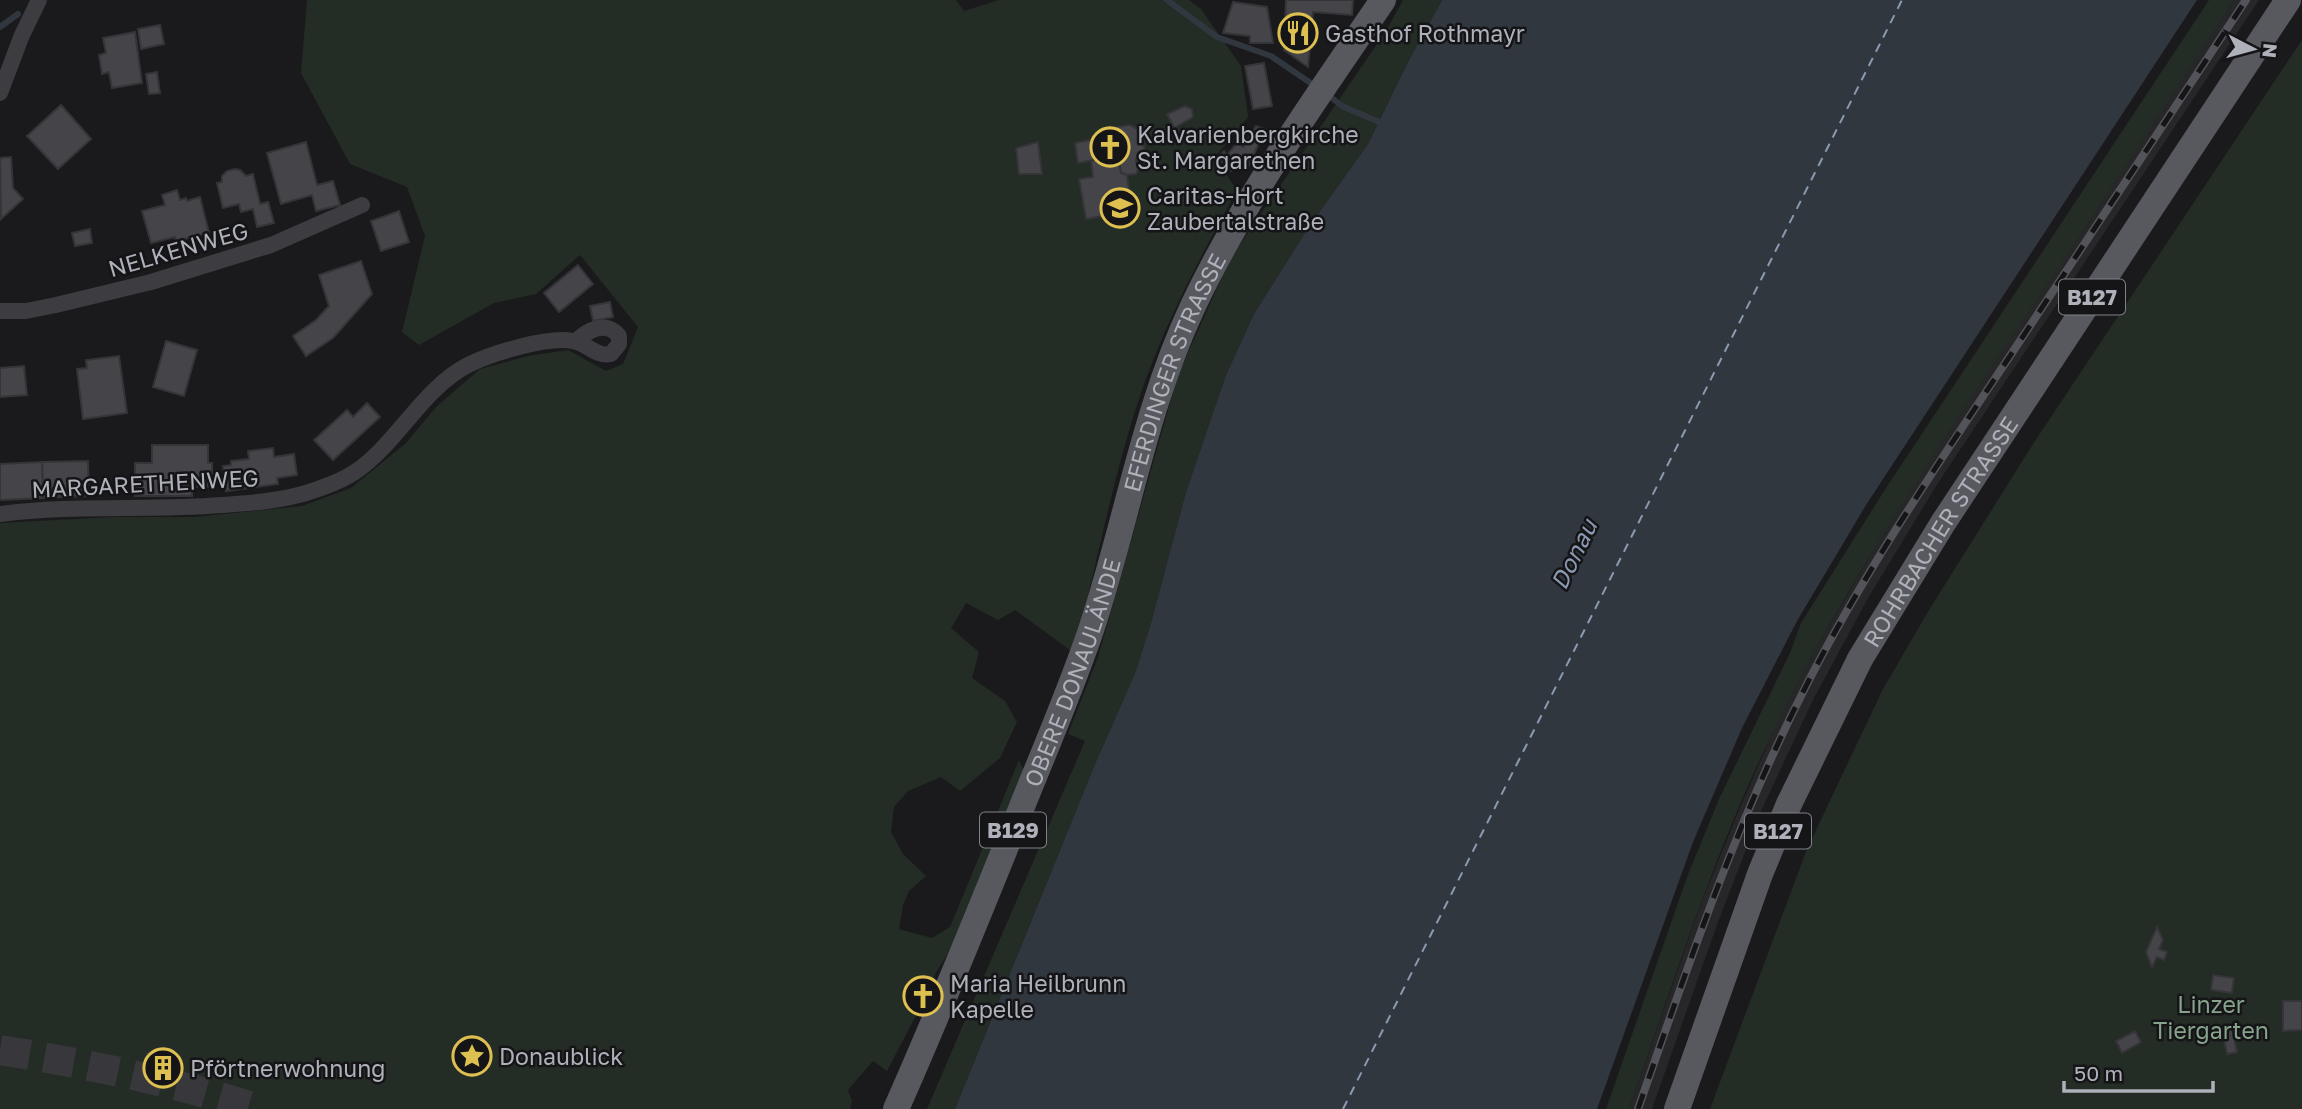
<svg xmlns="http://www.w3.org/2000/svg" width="2302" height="1109" viewBox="0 0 2302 1109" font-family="'Golos Text',sans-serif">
<rect width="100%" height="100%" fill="#1a1a1c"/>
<!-- built -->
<polygon fill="#272629" points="2234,0 2259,0 1938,483 1868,598 1813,700 1761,811 1718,922 1652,1109 1629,1109 1702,901 1738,812 1776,725 1814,652 1901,503"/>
<!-- green -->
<g fill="#242c26">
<path d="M307,0h649l8,11 35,-11h190l12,9 40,57 7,51 -33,40 22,33c-39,71 -77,142 -102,221 -25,79 -40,162 -61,242l-59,-43 -17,10 -32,-17 -15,25 28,24 -7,26 33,23 12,21 -17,36 -40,33 -19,-14 -33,14 -14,16 -3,25 12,22 23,22 -17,15 -6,14 -4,24 33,9 18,-11 69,-167 7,16 -60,149 -31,49 -3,18 -14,-5 -6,16 9,3 -34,65 -14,-10 -25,29 4,11 -2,8h-850v-586l112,-6h82l108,-11 49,-18 55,-45 31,-37 43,-37 48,-13 40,-6 38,21 17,-7 15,-37 -58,-72 -44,39 -42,9 -75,42 -17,-13 23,-96 -18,-49 -57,-23 -49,-91z"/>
<polygon points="1403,0 1442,0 1408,62 1368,144 1308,228 1254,314 1226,375 1186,492 1151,623 1135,675 1095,764 955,1109 927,1109 1085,741 1068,734 1098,657 1178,375 1230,259 1386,31"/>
<path d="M2209,0h25c-68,105 -137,210 -207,314 -89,133 -178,265 -249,408 -62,123 -103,257 -149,387h-23l81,-232 32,-78 71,-146 11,-30 85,-135z"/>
<polygon points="2302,40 2302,1109 1710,1109 1807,849 1883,689 1929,610 2033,444"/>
</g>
<!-- water -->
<polygon fill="#31373f" points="1442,0 2197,0 1866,505 1797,621 1742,728 1693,842 1597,1109 955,1109 1095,764 1135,674 1151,623 1186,492 1226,375 1254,314 1308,228 1368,144 1408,62"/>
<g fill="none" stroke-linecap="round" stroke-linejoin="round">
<!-- stream -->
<g stroke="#31373f" stroke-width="6">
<polyline points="1167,0 1217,37 1271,56 1315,86"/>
<polyline points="0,27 18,14"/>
<polyline points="1327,94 1342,106 1379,122"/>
</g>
<!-- ferry -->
<polyline stroke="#8a9ab1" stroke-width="2" stroke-dasharray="9 7" stroke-linecap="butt" points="1343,1109 1902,0"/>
</g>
<!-- building -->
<g fill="#454549" stroke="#353438" stroke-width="2">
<polygon points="1286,0 1353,0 1352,15 1313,12 1308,67 1284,50"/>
<polygon points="1233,2 1267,7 1273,43 1250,43 1250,36 1223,33"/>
<polygon points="160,25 164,44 141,49 138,29"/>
<polygon points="135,32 142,83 112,88 109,72 102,74 99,55 106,53 103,38"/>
<polygon points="1264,63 1272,106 1253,109 1245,66"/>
<polygon points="157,72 160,93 149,94 146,74"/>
<polygon points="61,105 91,139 58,169 27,136"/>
<polygon points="1185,106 1192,109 1193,117 1174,128 1167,114"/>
<polygon points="1130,125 1141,131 1145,151 1136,159 1138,170 1136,174 1127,175 1121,173 1119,162 1109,157 1078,163 1075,143 1105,137 1117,127"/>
<polygon points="1256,126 1265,129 1247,170 1236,166 1231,171 1218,157 1224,151 1227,155 1237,143 1243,147"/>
<polygon points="306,142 317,185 333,181 340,205 316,211 312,195 281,204 267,153"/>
<polygon points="1038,142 1042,174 1019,174 1016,148"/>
<polygon points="11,157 13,188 23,199 1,219 0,158"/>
<polygon points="1109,157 1119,162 1121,173 1127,175 1132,211 1086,219 1079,179 1093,177 1091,161"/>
<polygon points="235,169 240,170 246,176 253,174 260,204 268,202 274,223 257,227 253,209 241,212 239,204 223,208 217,183 222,182 222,176 227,171"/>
<polygon points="177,190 180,200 186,198 187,201 200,197 209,233 176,241 175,237 151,243 142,211 165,205 162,195"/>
<polygon points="399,211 409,242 381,251 371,221"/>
<polygon points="90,229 92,243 75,246 72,233"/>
<polygon points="361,261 372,294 333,338 306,356 293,336 316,320 329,306 319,275"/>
<polygon points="578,265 593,284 559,312 544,293"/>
<polygon points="610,302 613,317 593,321 590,306"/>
<polygon points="166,341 197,350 184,396 153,387"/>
<polygon points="119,356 127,413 83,419 77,369 87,368 86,360"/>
<polygon points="24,366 27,395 0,397 0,368"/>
<polygon points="367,403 380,417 333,460 314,440 347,410 353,417"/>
<polygon points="152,445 208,445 208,463 212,463 212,487 192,487 192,496 135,496 135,463 152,463"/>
<polygon points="273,448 274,457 294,454 297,475 277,478 278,484 226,491 223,466 231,465 231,461 249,459 248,451"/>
<polygon points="88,461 89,496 43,498 42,462"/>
<polygon points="42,462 43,498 0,500 0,464"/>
<polygon points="2157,927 2163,940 2159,949 2167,952 2164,960 2157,957 2152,967 2146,952"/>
<polygon points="2213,975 2234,978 2232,993 2211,990"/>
<polygon points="919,988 931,993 926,1006 914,1001"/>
<polygon points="2283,1001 2302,1001 2302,1030 2283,1031"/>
<polygon points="2232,1028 2237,1052 2227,1054 2222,1030"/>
<polygon points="2135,1031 2141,1042 2122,1053 2116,1041"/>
<polygon points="153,1052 174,1066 171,1070 178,1075 171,1086 161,1079 160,1082 153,1074 155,1069 146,1063 147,1054"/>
<polygon points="149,1070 154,1070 153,1074 160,1082 155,1089 152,1090 144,1087 143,1084"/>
</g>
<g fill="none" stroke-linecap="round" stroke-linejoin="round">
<!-- highway-tunnel -->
<path stroke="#38383c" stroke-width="30" stroke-dasharray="30 15" stroke-linecap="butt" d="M0,1050c88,14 175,32 259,59"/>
<!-- street -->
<g stroke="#3c3c41" stroke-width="16">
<polyline points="0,93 22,35 39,0"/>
<polyline points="0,311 26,311 56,305 151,282 271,245 362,205"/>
<path d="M0,514c74,-10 148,-3 222,-9 28,-2 57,-4 84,-12 16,-5 34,-11 49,-21 42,-28 68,-85 115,-108 23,-11 78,-28 103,-23 14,2 22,16 38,13l8,-10v-8c-13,-16 -31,-6 -43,5"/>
</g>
<!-- primary -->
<g stroke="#58595f" stroke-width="26">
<path id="s1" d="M896,1109c45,-101 86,-203 127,-305 23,-57 47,-113 67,-171 37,-110 53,-220 103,-327 51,-108 123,-207 190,-306"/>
<path id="s2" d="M1677,1109l83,-235 29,-70 71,-145 83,-136 345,-523"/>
</g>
<!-- rail casing -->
<g stroke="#535459" stroke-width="8">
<path id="rail" d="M1638,1109c50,-143 98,-286 167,-421 58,-114 130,-220 201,-326 80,-121 160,-241 240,-362"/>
</g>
<!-- rail -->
<use href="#rail" stroke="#151517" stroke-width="5" stroke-dasharray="16" stroke-linecap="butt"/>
</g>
<!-- icons -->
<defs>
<g id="restaurant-ring" transform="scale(2.0125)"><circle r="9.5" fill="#151517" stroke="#dec050" stroke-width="1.5"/><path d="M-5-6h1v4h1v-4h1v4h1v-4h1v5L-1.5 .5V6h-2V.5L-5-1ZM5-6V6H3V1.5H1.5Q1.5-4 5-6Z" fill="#dec050"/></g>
<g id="church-ring" transform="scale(2.0125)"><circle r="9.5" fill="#151517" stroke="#dec050" stroke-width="1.5"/><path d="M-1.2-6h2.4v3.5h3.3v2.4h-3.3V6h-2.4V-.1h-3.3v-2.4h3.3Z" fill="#dec050"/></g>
<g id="school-ring" transform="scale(2.0125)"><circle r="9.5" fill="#151517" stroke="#dec050" stroke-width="1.5"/><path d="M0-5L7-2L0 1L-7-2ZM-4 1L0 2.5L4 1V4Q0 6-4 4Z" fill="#dec050"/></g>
<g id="sight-ring" transform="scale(2.0125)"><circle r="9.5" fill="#151517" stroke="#dec050" stroke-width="1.5"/><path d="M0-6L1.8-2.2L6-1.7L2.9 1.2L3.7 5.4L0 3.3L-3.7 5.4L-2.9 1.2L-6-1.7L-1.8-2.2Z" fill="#dec050"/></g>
<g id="building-ring" transform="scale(2.0125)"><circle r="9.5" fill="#151517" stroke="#dec050" stroke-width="1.5"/><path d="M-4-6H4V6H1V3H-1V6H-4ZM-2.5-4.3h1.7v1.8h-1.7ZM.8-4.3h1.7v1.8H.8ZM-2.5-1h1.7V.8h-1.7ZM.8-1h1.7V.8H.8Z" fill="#dec050"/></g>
</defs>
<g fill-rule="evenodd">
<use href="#restaurant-ring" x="1298" y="33"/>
<use href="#church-ring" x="1110" y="147"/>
<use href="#school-ring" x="1120" y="208"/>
<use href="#church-ring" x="923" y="996"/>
<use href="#sight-ring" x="472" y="1056"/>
<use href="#building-ring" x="163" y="1068"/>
</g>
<g text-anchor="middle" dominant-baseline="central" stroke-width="5" stroke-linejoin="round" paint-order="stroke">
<!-- shield labels -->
<g fill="#151517" stroke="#808289" stroke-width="2">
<rect x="2059" y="279.5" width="66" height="35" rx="5"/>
<rect x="980" y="812.5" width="66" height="35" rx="5"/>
<rect x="1745" y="813.5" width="66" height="35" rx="5"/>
</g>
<g font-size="21" font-weight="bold" fill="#aeb0ba">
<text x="2092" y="297">B127</text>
<text x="1013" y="830">B129</text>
<text x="1778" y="831">B127</text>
</g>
<!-- poi labels -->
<g font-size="23" fill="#aeb0ba" stroke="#151517" text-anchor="start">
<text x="1325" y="33">Gasthof Rothmayr</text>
<text x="1137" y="134">Kalvarienbergkirche<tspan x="1137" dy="26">St. Margarethen</tspan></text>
<text x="1147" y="195">Caritas-Hort<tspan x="1147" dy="26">Zaubertalstraße</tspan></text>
<text x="950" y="983">Maria Heilbrunn<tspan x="950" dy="26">Kapelle</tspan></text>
<text x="499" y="1056">Donaublick</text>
<text x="190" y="1068">Pförtnerwohnung</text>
</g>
<!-- street labels -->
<g font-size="23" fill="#aeb0ba" stroke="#151517">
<text transform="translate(178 249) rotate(-16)">NELKENWEG</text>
<text stroke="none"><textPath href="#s1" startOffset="788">EFERDINGER STRASSE</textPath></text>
<text transform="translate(145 483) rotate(-3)">MARGARETHENWEG</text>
<text stroke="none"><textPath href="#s2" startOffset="637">ROHRBACHER STRASSE</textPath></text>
<text stroke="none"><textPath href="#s1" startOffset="471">OBERE DONAULÄNDE</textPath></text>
</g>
<!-- park labels -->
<g font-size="23" fill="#87a38c" stroke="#151517">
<text x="2211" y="1004">Linzer<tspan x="2211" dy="26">Tiergarten</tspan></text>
</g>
<!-- water labels -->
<g font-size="24" font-style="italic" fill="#8a9ab1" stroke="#151517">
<text transform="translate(1573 554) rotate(-64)">Donau</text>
</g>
</g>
<!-- north arrow -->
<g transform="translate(2253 49) rotate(96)" stroke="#151517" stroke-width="5" paint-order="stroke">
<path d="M0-5L12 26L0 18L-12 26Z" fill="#aeb0ba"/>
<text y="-10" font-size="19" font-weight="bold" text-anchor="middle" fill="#aeb0ba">N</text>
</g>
<!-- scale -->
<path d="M2064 1081v10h149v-10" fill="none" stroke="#aeb0ba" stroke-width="3.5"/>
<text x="2074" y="1081" font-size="21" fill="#aeb0ba" stroke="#151517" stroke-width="5" paint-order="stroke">50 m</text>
</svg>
